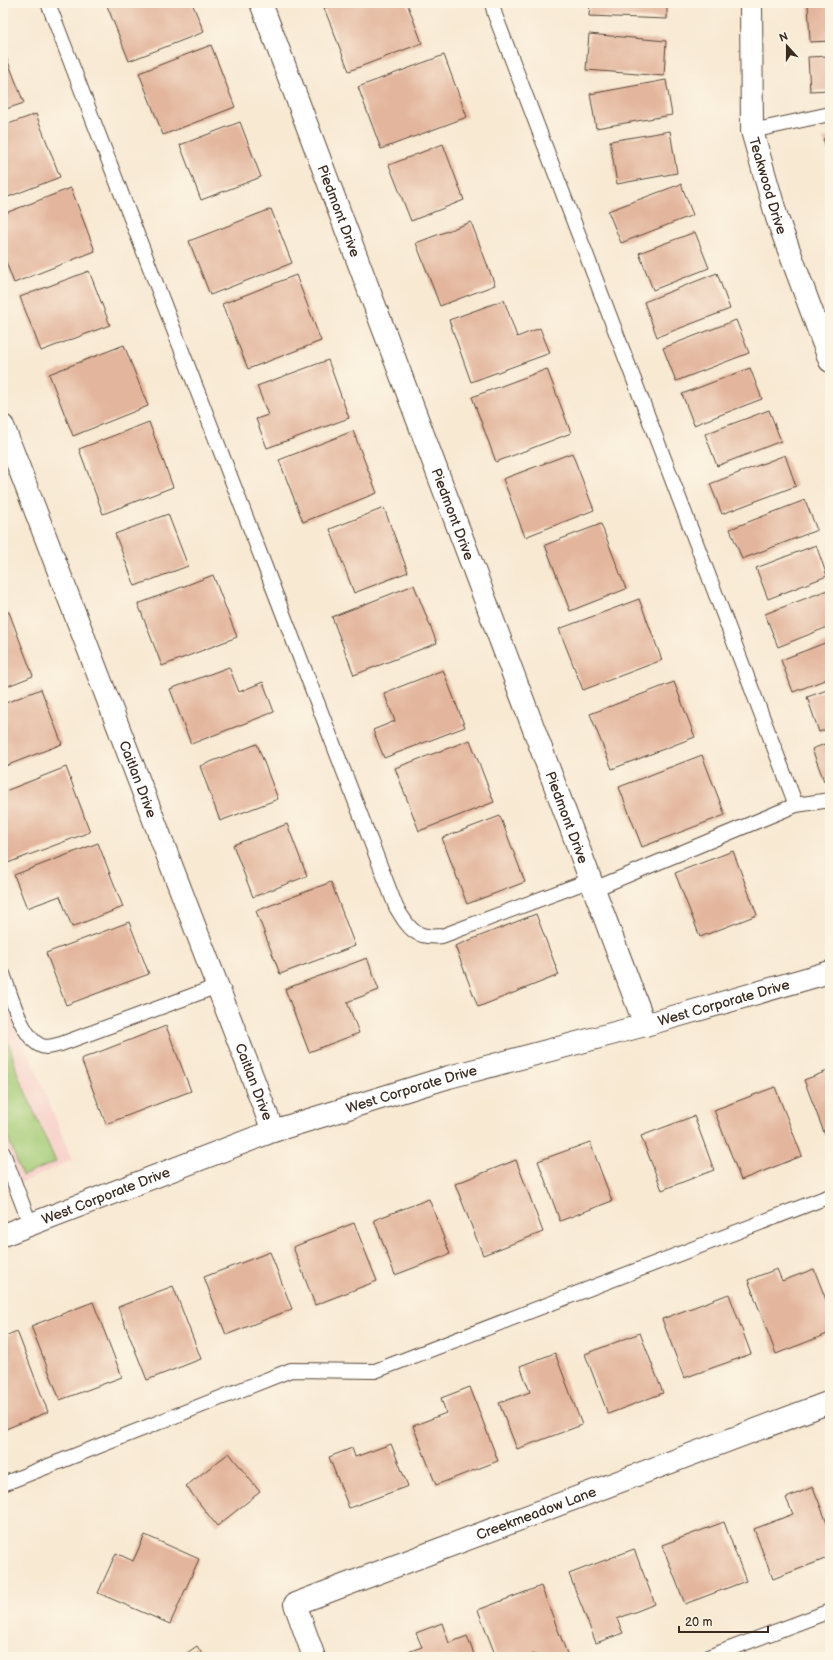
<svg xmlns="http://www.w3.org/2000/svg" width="833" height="1660" viewBox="0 0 833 1660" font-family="'Balsamiq Sans',sans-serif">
<rect width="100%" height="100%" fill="#fcf5e5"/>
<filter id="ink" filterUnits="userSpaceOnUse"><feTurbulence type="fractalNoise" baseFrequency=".025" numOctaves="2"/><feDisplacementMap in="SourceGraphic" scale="8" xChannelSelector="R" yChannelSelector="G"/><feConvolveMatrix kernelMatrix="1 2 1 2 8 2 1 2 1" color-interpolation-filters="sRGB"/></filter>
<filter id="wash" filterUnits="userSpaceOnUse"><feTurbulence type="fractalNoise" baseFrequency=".012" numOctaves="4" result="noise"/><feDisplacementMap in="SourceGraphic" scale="16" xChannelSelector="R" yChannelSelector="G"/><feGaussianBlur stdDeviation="0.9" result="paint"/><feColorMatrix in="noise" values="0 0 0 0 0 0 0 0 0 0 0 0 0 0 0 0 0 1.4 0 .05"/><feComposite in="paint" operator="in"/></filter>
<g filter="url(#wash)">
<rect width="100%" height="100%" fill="#f8e9d3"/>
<!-- built -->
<polygon fill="#f7d0ca" points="3,989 72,1160 3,1191"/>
<!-- green -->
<polygon fill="#a4cc77" stroke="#707b4a" points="3,1022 18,1075 56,1162 22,1176 3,1123"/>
<g id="blocks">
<!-- building -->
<g fill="#e3b59c">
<polygon points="106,3 192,3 204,32 129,61"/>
<polygon points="337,3 407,3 422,43 349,71 324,8"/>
<polygon points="590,3 667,3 667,19 589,16"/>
<polygon points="808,3 830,3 830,41 810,42"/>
<polygon points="589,34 666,41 664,76 586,70"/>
<polygon points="211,45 235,107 163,135 139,73"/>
<polygon points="3,49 24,103 3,110"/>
<polygon points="444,55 467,117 381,149 358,87"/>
<polygon points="830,56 830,90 810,91 808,57"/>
<polygon points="666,80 672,115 596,128 590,94"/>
<polygon points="36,114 60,177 3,199 3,126"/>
<polygon points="240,122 261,177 201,200 180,145"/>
<polygon points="670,131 677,173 617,184 610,141"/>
<polygon points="830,136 830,156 823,139"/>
<polygon points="443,144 464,200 411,221 389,165"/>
<polygon points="681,184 693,215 621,243 608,211"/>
<polygon points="71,188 95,251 14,283 3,254 3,214"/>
<polygon points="271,209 292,263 210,295 189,241"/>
<polygon points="471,222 495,285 440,306 416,243"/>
<polygon points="695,232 709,268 653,290 639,253"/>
<polygon points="89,271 110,325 41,351 20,297"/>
<polygon points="717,273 730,309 657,337 644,302"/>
<polygon points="296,275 321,341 248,369 222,304"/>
<polygon points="504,300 517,337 540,328 550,353 471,382 449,320"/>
<polygon points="736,320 749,353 676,381 663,348"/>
<polygon points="124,345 148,406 73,436 49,374"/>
<polygon points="328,360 349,418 267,448 256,419 268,415 257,386"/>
<polygon points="750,368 762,399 694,425 682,394"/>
<polygon points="547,369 571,433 496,462 472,397"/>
<polygon points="769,410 781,441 717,466 705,434"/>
<polygon points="149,422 173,487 103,514 79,449"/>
<polygon points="353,431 377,493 303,522 279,460"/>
<polygon points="572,453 594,510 525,537 503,479"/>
<polygon points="785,455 796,486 722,514 710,484"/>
<polygon points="805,500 817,530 742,559 730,529"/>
<polygon points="384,508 408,572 354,593 330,529"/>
<polygon points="168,514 188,566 135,586 115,534"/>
<polygon points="601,524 626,589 570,611 545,545"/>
<polygon points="816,545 827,576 768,599 756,568"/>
<polygon points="213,575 237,637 162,666 138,604"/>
<polygon points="414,585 437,643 354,675 332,617"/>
<polygon points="830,589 830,626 778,647 765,614"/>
<polygon points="639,599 662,660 583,690 559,629"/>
<polygon points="9,612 33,676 3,688 3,614"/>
<polygon points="830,641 830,678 793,692 781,660"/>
<polygon points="229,667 239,692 263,682 274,712 191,744 170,689"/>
<polygon points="443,670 465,727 384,758 373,730 395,721 384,693"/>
<polygon points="674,682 695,737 612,769 590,714"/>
<polygon points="41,689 62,744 3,767 3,704"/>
<polygon points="830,689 830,728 819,732 807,697"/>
<polygon points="470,740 494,802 419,831 395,768"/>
<polygon points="830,742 830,779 824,781 812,749"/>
<polygon points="257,744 278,799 220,821 200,766"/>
<polygon points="702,755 725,815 642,847 619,787"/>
<polygon points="66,767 90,832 5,864 3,859 3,792"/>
<polygon points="500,816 525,882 467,904 442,838"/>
<polygon points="287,824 307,876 253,897 233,845"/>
<polygon points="98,843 123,907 72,927 60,896 27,908 14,875"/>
<polygon points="733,851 757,915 700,937 675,873"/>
<polygon points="331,882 355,946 280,974 256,911"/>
<polygon points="536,914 559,975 478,1007 455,946"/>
<polygon points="129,922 149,974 66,1005 46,953"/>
<polygon points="367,958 379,990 347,1002 359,1033 309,1052 285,989"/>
<polygon points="166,1026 191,1091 106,1124 81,1059"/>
<polygon points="830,1070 830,1133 825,1135 804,1080"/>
<polygon points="775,1087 802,1156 741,1180 714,1110"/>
<polygon points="694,1116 714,1170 662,1190 641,1136"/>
<polygon points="590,1142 612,1201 560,1221 538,1161"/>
<polygon points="516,1160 543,1232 483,1255 455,1184"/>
<polygon points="429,1199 450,1254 395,1275 374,1220"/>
<polygon points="354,1223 377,1281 315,1305 293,1247"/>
<polygon points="270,1252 292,1309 226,1335 204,1277"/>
<polygon points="777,1269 782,1281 814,1269 830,1310 830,1333 776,1354 748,1280"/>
<polygon points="173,1286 201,1359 147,1380 118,1307"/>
<polygon points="729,1294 751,1354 684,1378 662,1319"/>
<polygon points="93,1302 122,1377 60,1400 31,1326"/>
<polygon points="17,1331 48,1412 3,1430 3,1337"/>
<polygon points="640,1333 663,1393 608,1414 585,1354"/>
<polygon points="555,1353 582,1425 517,1449 499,1403 530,1392 520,1366"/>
<polygon points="470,1387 498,1461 436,1485 413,1426 446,1413 441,1398"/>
<polygon points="391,1444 408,1486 349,1508 329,1457 352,1448 355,1457"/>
<polygon points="229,1453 260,1492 217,1526 186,1486"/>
<polygon points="813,1487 830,1531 830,1557 773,1579 754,1529 793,1514 786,1498"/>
<polygon points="724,1522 746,1581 685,1604 662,1545"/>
<polygon points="145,1535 199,1559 170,1624 98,1593 116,1553 133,1561"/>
<polygon points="634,1549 655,1604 617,1619 623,1633 596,1643 569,1574"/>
<polygon points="541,1586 568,1656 535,1657 534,1654 527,1657 496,1657 478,1610"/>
<polygon points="442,1623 449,1643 467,1636 475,1657 394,1657 422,1647 416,1633"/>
<polygon points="197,1646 204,1657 181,1657"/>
</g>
</g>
</g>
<g filter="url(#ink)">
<use href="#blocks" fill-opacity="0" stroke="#574739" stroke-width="1"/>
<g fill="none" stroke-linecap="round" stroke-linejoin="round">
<!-- service casing -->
<g stroke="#574739" stroke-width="16">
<g id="service">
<path d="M48,3l348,904c13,22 19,32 46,29l149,-56"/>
<polyline points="492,3 495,15 796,805"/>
<polyline points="752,131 830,114"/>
<polyline points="594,889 796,805 830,800"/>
<path d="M3,974c7,18 20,71 43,73 4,0 11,-2 15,-3l157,-58"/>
<polyline points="3,1153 30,1224"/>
<polyline points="3,1484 291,1370 375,1371 830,1196"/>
<polyline points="708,1657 830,1611"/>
</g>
</g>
<!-- minor casing -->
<g stroke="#574739" stroke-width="24">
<g id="minor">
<path id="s1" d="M261,3l384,1022"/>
<path id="s2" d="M751,3l1,128 25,87 53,143"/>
<path id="s3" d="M3,426l270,705"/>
<path id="s4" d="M314,1657l-19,-53 535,-202"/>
</g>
</g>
<!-- tertiary casing -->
<g stroke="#574739" stroke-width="24">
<g id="tertiary">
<path id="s5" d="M3,1235l270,-104 176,-54 196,-52 185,-53"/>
</g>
</g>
<!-- service -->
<use href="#service" stroke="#fff" stroke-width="14"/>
<!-- minor -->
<use href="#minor" stroke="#fff" stroke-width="22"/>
<!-- tertiary -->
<use href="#tertiary" stroke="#fff" stroke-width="22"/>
</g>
</g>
<g text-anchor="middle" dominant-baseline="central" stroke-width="3" stroke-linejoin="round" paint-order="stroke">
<!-- street labels -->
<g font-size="14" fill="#3b2a1e" stroke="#fcf5e5">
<text stroke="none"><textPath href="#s2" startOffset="185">Teakwood Drive</textPath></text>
<text stroke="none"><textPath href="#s1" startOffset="222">Piedmont Drive</textPath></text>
<text stroke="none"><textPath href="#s1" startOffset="546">Piedmont Drive</textPath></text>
<text stroke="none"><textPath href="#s3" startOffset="378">Caitlan Drive</textPath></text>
<text stroke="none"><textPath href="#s1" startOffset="870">Piedmont Drive</textPath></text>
<text stroke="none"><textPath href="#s5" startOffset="758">West Corporate Drive</textPath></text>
<text stroke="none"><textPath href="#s3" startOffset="702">Caitlan Drive</textPath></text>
<text stroke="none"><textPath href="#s5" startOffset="434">West Corporate Drive</textPath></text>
<text stroke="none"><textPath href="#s5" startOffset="110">West Corporate Drive</textPath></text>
<text stroke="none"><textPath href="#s4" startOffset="314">Creekmeadow Lane</textPath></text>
</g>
</g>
<!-- margin -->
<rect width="833" height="1660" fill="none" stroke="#fcf5e5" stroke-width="16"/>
<!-- north arrow -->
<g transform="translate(787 46) rotate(339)" stroke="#fcf5e5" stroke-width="3" paint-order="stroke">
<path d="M0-3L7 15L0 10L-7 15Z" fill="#3b2a1e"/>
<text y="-6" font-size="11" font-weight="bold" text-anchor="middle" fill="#3b2a1e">N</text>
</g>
<!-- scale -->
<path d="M679 1626v6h89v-6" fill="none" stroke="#3b2a1e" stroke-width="2"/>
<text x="685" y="1626" font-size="12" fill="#3b2a1e" stroke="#fcf5e5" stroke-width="3" paint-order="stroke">20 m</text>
</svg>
